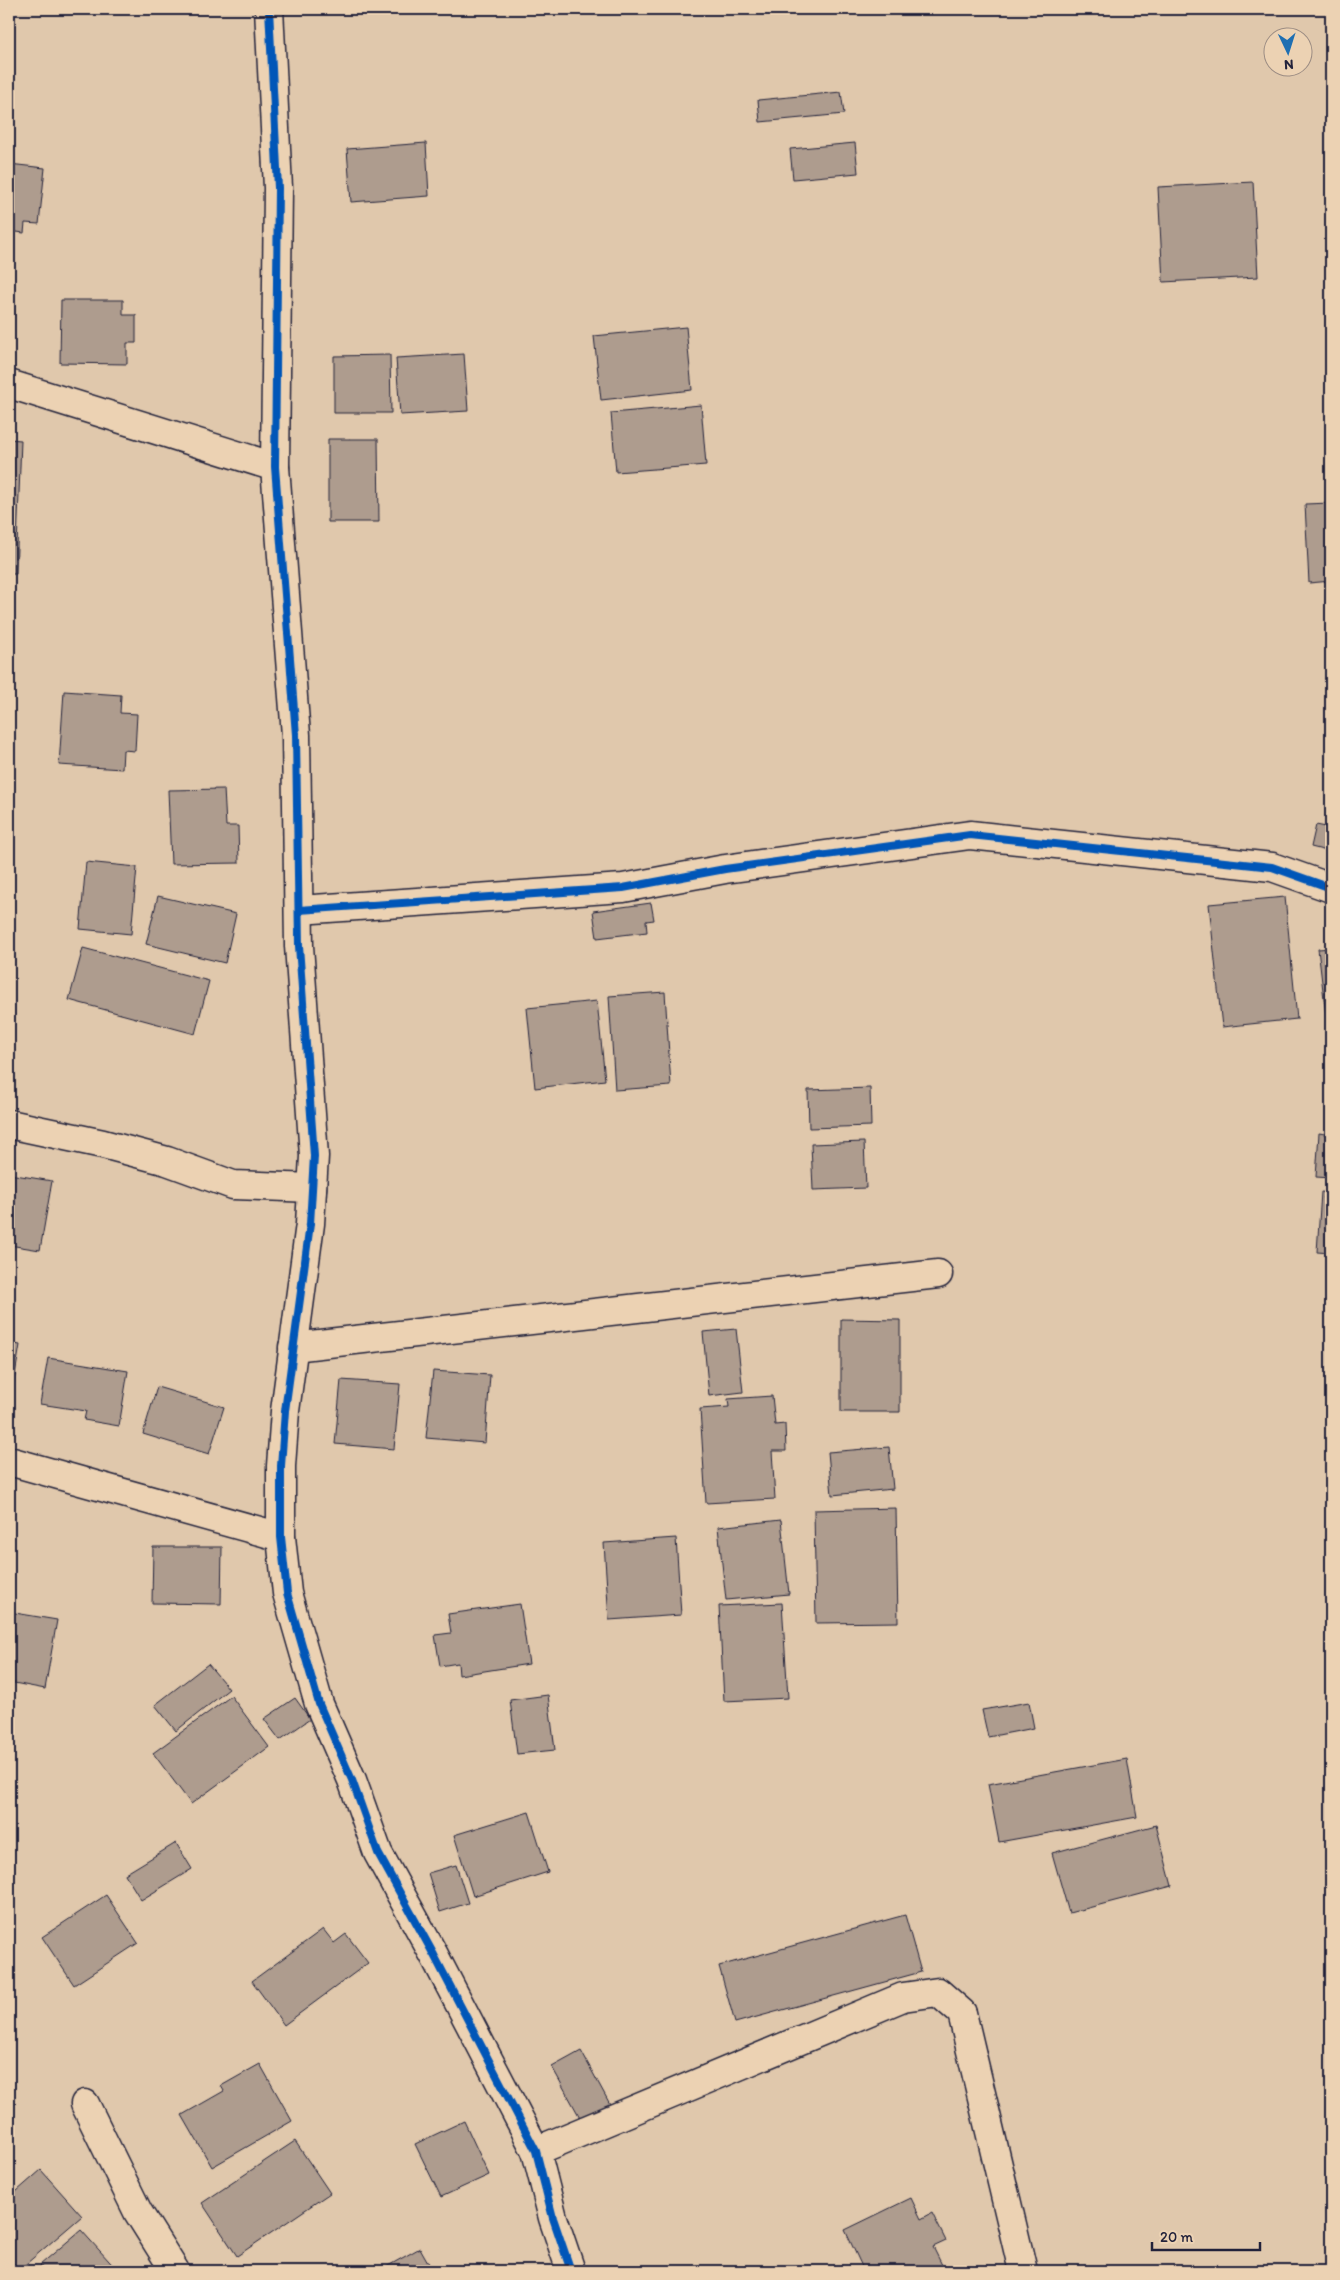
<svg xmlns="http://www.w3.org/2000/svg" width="1340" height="2280" viewBox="0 0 1340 2280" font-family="Itim,sans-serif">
<rect width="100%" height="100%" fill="#e0c8ac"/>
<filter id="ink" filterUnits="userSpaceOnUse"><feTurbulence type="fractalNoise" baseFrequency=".02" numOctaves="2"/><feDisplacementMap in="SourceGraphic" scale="10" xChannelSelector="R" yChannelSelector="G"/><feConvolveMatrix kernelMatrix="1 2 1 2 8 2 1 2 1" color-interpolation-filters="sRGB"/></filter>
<g filter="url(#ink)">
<!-- building -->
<g fill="#ae9c8e" stroke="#22223b">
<polygon points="841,92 844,114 760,122 758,100"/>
<polygon points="426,143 429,196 351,202 347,149"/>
<polygon points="855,143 858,173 793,179 790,149"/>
<polygon points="9,164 45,168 39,224 25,223 24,233 9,231"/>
<polygon points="1253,182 1258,277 1163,282 1158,187"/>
<polygon points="61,300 123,300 123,315 136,315 136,343 127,343 127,364 60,363"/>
<polygon points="686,327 692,390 601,400 594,336"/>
<polygon points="464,354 468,411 400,415 396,358"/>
<polygon points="390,355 391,413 334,413 334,356"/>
<polygon points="701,405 706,465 616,472 611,413"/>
<polygon points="9,439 21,440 16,574 9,574"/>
<polygon points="328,439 378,439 379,522 328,522"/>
<polygon points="1331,503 1331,581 1309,583 1305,504"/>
<polygon points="64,691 121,695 120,713 137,714 135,751 123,750 122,769 59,765"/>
<polygon points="224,789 226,826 238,826 239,863 171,864 168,790"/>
<polygon points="1316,825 1331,828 1331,852 1311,847"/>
<polygon points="86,862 137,867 131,934 80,929"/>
<polygon points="158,896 236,914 225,963 146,944"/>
<polygon points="1285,897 1297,1019 1222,1027 1209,904"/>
<polygon points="651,903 654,920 646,921 647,932 597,938 593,911"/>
<polygon points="83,948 209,981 195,1034 69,1000"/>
<polygon points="1331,948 1331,1032 1328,1032 1318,949"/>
<polygon points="665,992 671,1086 615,1090 609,996"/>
<polygon points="597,1001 605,1080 535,1088 527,1008"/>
<polygon points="870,1088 871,1126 809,1128 808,1090"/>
<polygon points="1319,1133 1331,1135 1331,1178 1316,1177"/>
<polygon points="864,1142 866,1188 813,1190 811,1144"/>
<polygon points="9,1174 52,1181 40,1250 9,1245"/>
<polygon points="1321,1192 1331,1193 1331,1253 1317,1252"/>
<polygon points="841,1319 900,1320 900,1412 841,1412"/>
<polygon points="736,1329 743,1392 709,1396 703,1332"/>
<polygon points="9,1343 20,1345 9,1411"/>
<polygon points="48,1358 128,1371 119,1426 84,1420 86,1411 40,1404"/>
<polygon points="433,1371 490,1375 485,1443 426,1438"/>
<polygon points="341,1380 400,1384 394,1449 335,1444"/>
<polygon points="157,1387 224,1407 209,1454 143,1434"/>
<polygon points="772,1396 775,1425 785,1424 786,1451 772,1451 775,1499 706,1503 700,1409 729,1407 728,1399"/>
<polygon points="889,1447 893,1489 832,1495 828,1452"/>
<polygon points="896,1508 898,1622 816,1623 814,1510"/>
<polygon points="781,1520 789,1594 726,1600 718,1527"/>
<polygon points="676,1538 681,1615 609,1620 604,1543"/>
<polygon points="153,1547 222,1547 221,1604 152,1603"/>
<polygon points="782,1603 788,1698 724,1701 719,1606"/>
<polygon points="520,1604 529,1664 459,1675 458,1663 440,1666 435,1635 451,1633 448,1614"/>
<polygon points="9,1612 57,1620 45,1689 9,1682"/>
<polygon points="208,1664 229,1689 176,1731 155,1705"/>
<polygon points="548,1695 555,1750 517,1754 510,1700"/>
<polygon points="231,1696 269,1747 191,1804 153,1753"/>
<polygon points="295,1698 310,1719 280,1740 264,1719"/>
<polygon points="1029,1702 1034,1728 988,1737 982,1710"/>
<polygon points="1127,1759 1137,1817 999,1842 988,1784"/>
<polygon points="529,1812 548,1872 473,1896 454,1835"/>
<polygon points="1156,1825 1172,1886 1069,1913 1052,1853"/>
<polygon points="176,1843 192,1869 141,1900 125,1874"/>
<polygon points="456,1865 468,1903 440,1912 428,1873"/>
<polygon points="106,1895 138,1943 74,1985 42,1937"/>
<polygon points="905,1915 921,1972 735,2023 719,1966"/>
<polygon points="323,1929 334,1943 346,1934 368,1963 284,2025 252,1981"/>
<polygon points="581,2051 611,2106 582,2121 552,2067"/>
<polygon points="260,2064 292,2121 212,2167 182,2115 224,2091 221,2086"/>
<polygon points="464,2121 489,2175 441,2197 415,2144"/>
<polygon points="295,2141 330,2193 237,2256 202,2203"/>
<polygon points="41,2170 82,2216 19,2270 9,2259 9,2198"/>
<polygon points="911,2198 921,2219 932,2213 946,2241 933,2247 945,2271 864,2271 845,2230"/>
<polygon points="81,2230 118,2271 45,2271 40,2265"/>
<polygon points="420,2248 433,2271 379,2271"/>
</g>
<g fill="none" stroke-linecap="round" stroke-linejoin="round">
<!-- minor casing -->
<g stroke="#22223b" stroke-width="31">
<g id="minor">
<polyline points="269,9 278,188 275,467 296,735 299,946 314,1156 310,1224 285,1411 281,1466 281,1537 287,1593 319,1704 352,1780 378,1853 434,1955 536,2151 553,2218 571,2271"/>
<polyline points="9,384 275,467"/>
<polyline points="299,910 623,888 725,869 970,835 1272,867 1331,888"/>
<polyline points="9,1124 103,1144 167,1161 233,1185 312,1188"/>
<polyline points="293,1347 938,1274"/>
<polyline points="9,1461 281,1537"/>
<polyline points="85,2104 138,2212 175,2271"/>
<polyline points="536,2151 903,1997 938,1992 962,2013 1023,2271"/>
</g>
</g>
<!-- minor -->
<use href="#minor" stroke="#ecd2b3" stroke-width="28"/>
<!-- cycleway casing -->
<g stroke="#ecd2b3" stroke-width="11">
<g id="cycleway">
<polyline points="269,9 278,188 275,467 296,735 299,946 314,1156 310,1224 285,1411 281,1466 281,1537 287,1593 319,1704 352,1780 378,1853 434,1955 536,2151 553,2218 571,2271"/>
<polyline points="299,910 623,888 725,869 970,835 1272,867 1331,888"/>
</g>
</g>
<!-- cycleway -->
<use href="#cycleway" stroke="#0057b8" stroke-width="8"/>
</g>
</g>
<!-- margin -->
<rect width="1340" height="2280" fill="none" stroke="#ecd2b3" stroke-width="30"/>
<rect x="15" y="15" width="1310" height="2250" fill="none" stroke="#22223b" stroke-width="2" filter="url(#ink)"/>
<!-- north arrow -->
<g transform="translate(1288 52) rotate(176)"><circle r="24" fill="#ecd2b3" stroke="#9b8c83"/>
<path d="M0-4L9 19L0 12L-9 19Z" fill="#1f6fb2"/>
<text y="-8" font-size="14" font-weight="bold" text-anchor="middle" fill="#22223b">N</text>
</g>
<!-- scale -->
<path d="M1152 2242v8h108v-8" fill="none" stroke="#22223b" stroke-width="2.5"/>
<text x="1160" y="2242" font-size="15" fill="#22223b" stroke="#ecd2b3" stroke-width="4" paint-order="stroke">20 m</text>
</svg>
